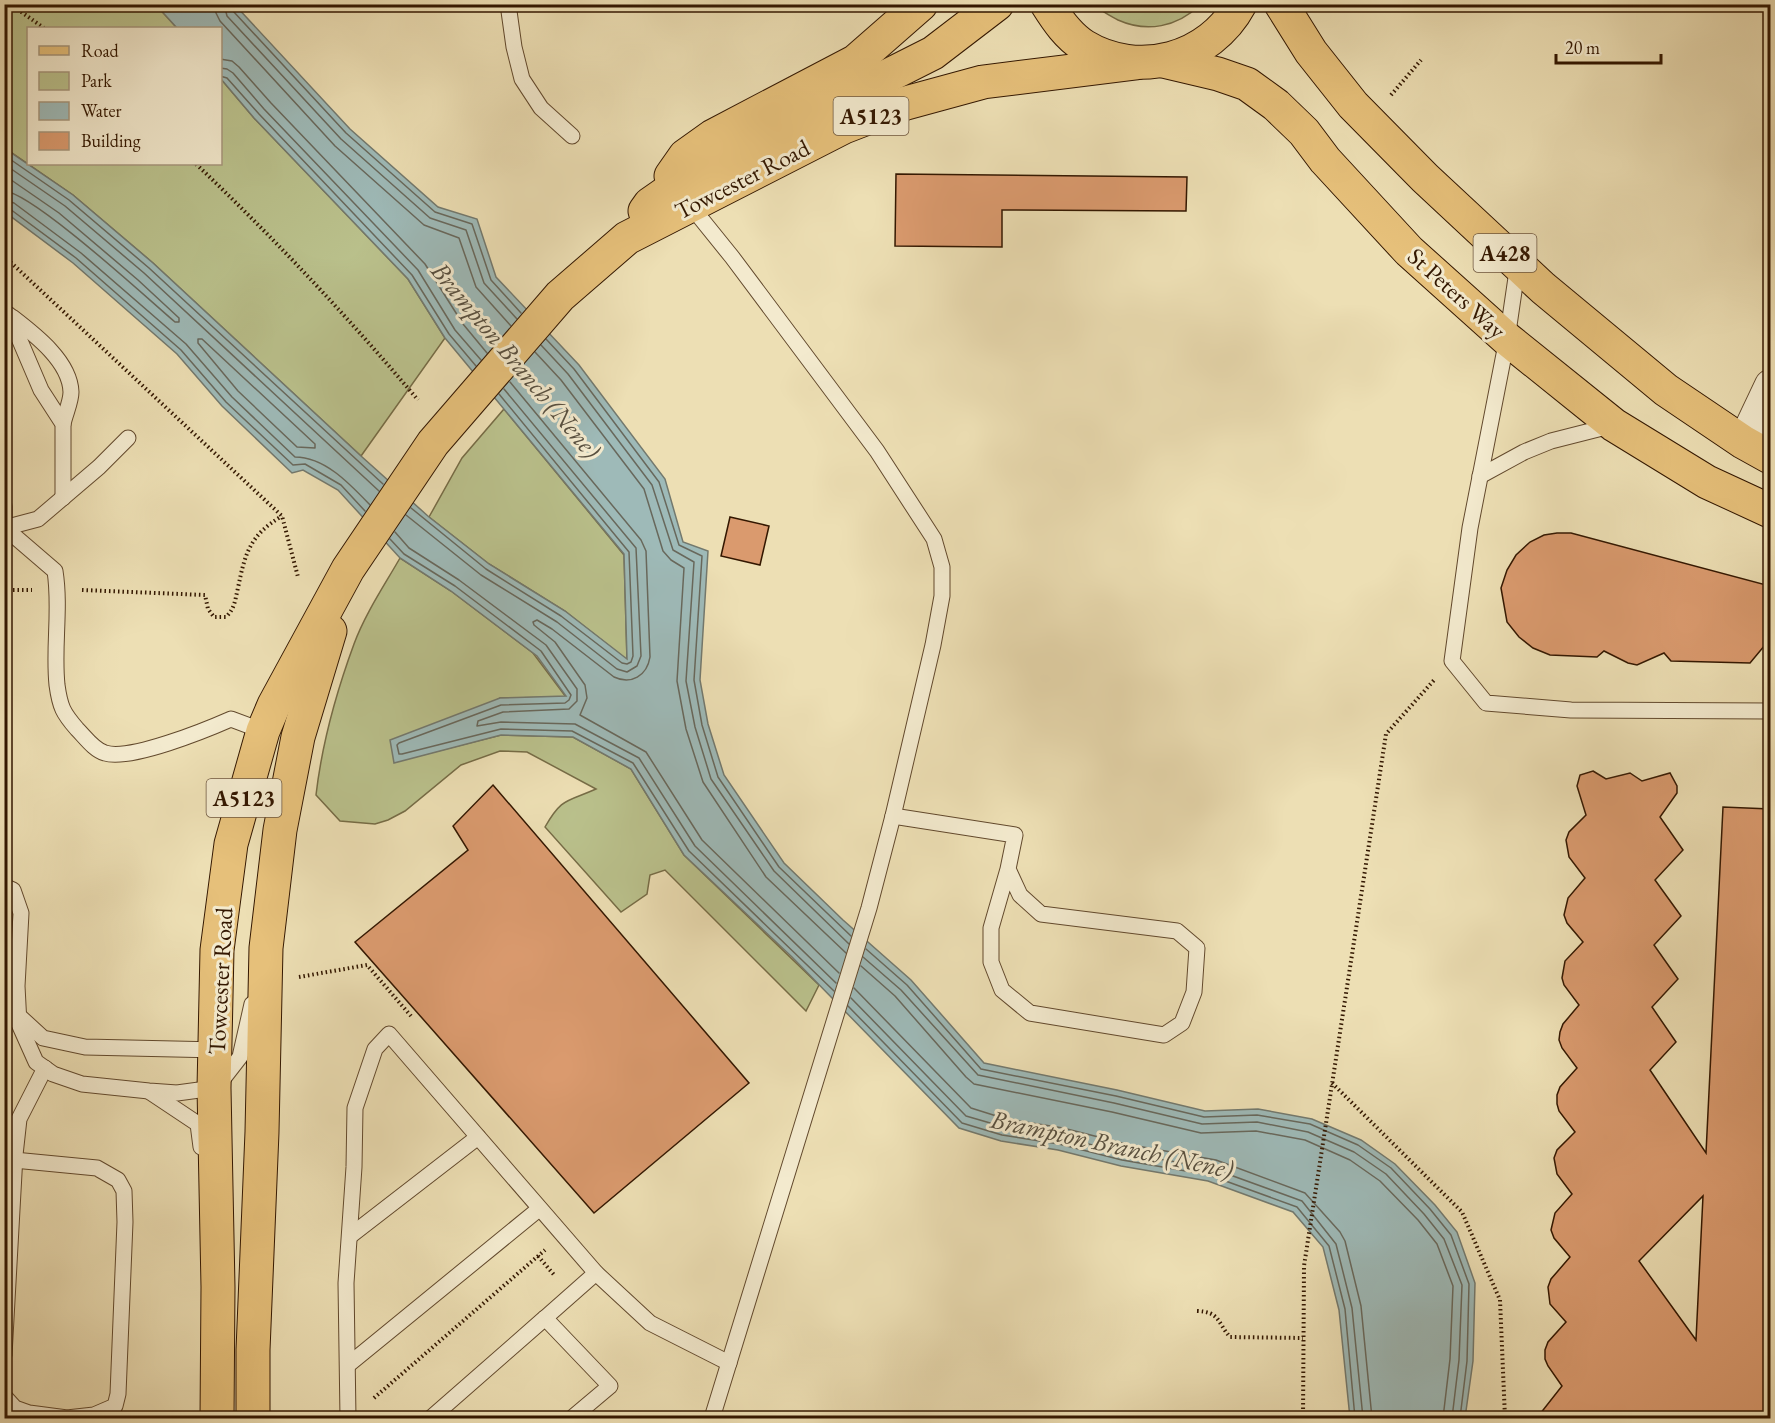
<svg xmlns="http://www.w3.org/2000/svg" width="1775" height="1423" viewBox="0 0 1775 1423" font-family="'EB Garamond',serif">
<rect width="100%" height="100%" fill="#eddfb4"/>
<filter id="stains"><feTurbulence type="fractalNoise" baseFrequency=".00333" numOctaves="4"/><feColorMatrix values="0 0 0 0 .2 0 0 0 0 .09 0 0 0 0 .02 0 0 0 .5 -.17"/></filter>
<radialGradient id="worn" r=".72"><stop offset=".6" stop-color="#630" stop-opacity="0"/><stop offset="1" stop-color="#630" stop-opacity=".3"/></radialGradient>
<!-- green -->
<g fill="#bac18c" stroke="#766c46" stroke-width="1.5">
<polygon points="5,5 156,5 177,28 28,28 28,164 220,164 221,79 254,118 408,279 445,338 361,456 153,263 73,195 5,148"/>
<path d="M1095,5h105c-23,22 -53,28 -82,15 -9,-5 -16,-8 -23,-15z"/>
<polygon points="504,409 624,555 627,660 565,611 489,564 429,517 462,458"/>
<path d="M400,558l51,33 82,62 33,44 -66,1 -106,64 107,-27 72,2 58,32 53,86 135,130 -13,26 -141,-141 -15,5 -3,19 -26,18 -76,-85c17,-30 22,-25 51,-38l-69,-37 -27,-1 -39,14 -56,46 -17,9 -13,4 -35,-3 -24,-26c6,-52 20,-102 38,-151 11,-30 30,-58 46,-86z"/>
</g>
<!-- water -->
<polygon fill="#9ebab8" stroke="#73796e" stroke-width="1.5" points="156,5 235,5 350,129 438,207 477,219 496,277 579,365 665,479 683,542 708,551 700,680 708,724 724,775 784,863 843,920 911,980 984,1063 1117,1090 1205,1111 1258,1109 1312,1119 1361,1140 1395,1164 1435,1205 1457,1232 1475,1283 1473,1361 1465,1418 1350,1418 1339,1310 1323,1247 1293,1212 1208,1181 1121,1166 1058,1150 1001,1141 959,1128 792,957 684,855 631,769 573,737 501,735 394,763 390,740 500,698 566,696 537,656 451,591 400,558 338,490 303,470 292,473 222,406 177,354 73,263 5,212 4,148 73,195 153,263 361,456 429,517 489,564 565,611 627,659 624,554 445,338 408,279 254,118 221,79 220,28 177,28"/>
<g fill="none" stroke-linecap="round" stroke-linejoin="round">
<!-- shore -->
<g stroke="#68685c" stroke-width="1.5">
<polyline points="215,4 216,13 220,21 335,146 424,225 459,238 476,287 511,326"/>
<polyline points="224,4 227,16 341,139 430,218 466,230 484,283 517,319"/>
<polyline points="231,4 233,11 346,133 435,212 472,224 491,280 521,313"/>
<polyline points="220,59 232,61 239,67 271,103 425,264 463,324 487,353"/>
<polyline points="220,68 227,69 233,73 264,109 418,270 455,330 481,360"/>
<polyline points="220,76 227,78 259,114 412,275 449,334 476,366"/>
<polyline points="4,155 69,200 149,268 383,484"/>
<polyline points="4,164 65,206 144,273 379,491"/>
<path d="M4,175l55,38 79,67 41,38v4h-4c-27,-23 -143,-130 -171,-131"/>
<path d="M4,200l10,3 67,50 105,91 46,53 63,60c30,0 55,27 75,48"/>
<polyline points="4,208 10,209 76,258 181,350 226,402 293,465 305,464 341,485 365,511"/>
<polygon points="198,339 202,339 315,444 315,448 297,447 238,391 198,343"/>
<polyline points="546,339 574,369 659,482 679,545 702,556 694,680 702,725 718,777 779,867 851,936"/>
<polyline points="541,345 568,374 652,485 673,550 694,562 686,681 695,727 711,779 774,871 849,944"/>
<polyline points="535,352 561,380 644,489 663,551 671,560 684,568 677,681 686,729 703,782 766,877 846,953"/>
<path d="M510,382l131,158 5,11 4,106c-3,19 -19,28 -36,20l-62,-48 -15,-9 -4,2 1,3 21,17 30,43 2,13 -7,17 66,37 56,88 137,133"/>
<polyline points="411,508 486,569 561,616 622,663 627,664 631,662 633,656 629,552 499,394"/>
<polyline points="406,515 481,575 557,622 617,669 627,672 637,666 641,656 636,548 504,389"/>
<polyline points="395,532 409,548 459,580 546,645 577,689 577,701 569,709 503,712 478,721 477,726 501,722 575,724 639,758 695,846 836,983"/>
<polyline points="390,539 404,554 455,586 541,651 571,695 569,700 565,703 501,705 399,743 397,745 399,754 402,754 501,729 572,731 633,763 689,851 834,991"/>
<polyline points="866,949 907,985 981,1069 1116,1096 1204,1117 1257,1115 1310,1124 1358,1145 1391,1168 1430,1209 1451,1235 1469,1284 1467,1361 1460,1418"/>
<polyline points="863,957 901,990 978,1075 1114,1103 1202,1124 1257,1122 1308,1132 1354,1152 1386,1174 1424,1214 1444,1239 1462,1285 1459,1360 1452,1418"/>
<polyline points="861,966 895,996 966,1077 974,1084 1112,1112 1201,1133 1256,1131 1305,1140 1350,1160 1380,1181 1418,1220 1437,1244 1453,1286 1450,1359 1443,1418"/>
<polyline points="854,988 971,1108 1006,1119 1063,1128 1126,1144 1216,1160 1305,1193 1340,1232 1345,1241 1361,1306 1372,1418"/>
<polyline points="851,998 966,1116 1004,1127 1061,1137 1124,1153 1211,1168 1302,1201 1336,1244 1352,1308 1363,1418"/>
<polyline points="848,1006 962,1123 1002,1135 1059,1144 1122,1160 1209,1175 1297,1207 1329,1246 1345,1309 1355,1418"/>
</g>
</g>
<!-- building -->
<g fill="#da9a6e" stroke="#331700" stroke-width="1.5" fill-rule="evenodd">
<polygon points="896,174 1187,177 1186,211 1002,210 1002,247 895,246"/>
<polygon points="730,517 769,526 760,565 721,556"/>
<polygon points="1557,533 1571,533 1770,586 1770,639 1750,663 1671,661 1664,653 1637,665 1628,663 1604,651 1597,657 1550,655 1533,648 1519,637 1507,622 1501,588 1507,570 1516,555 1530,542 1544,535"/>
<path d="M1593,771l13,8 24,-6 12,8 28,-8 7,13v7l-17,24 23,33 -28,30 26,36 -27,29 24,34 -26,28 24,35 -26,28 56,83 17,-346 47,2v610h-234l26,-33 -14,-20 -3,-7v-9l3,-8 18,-20 -16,-18 -2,-17 3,-8 19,-22 -16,-19 -3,-8 4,-17 17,-19 -15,-20 -3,-16 3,-8 18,-18 -16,-21 -2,-7v-9l3,-8 17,-19 -15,-20 -3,-8 1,-8 3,-8 16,-19 -15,-20 -2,-7 3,-17 18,-19 -16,-19 -3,-8 4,-17 17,-20 -16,-21 -3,-17 3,-8 17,-17 -9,-29 3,-11zM1703,1196l-7,144 -57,-79z"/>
<polygon points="493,785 749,1083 594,1213 355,942 468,850 453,826"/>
</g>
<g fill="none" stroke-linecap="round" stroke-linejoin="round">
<!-- service casing -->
<g stroke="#62492d" stroke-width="17">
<g id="service">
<polyline points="508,4 514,47 522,79 541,108 572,136"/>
<polyline points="690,205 732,257 877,451 934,539 942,567 942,596 933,645 893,816 869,908 712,1418"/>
<polyline points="1518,264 1507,339 1470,528 1452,661 1486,703 1571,710 1770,711"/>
<polyline points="4,315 9,315 41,390 63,424 63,498"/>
<path d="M12,317c22,17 58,44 59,75 0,10 -6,22 -8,32"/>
<polyline points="1480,476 1524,452 1551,441 1614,425"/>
<polyline points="4,506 4,536"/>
<polyline points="4,528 38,519 99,467 128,438"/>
<path d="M5,528l50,43c6,38 -2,76 2,114 3,22 6,28 20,44 8,8 17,21 28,24 25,8 101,-23 126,-34l32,12"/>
<polyline points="893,816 1015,835 1008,869 991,928 991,962 1002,990 1030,1013 1164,1035 1182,1023 1194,992 1197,948 1177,931 1041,914 1020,895 1008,869"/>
<polyline points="4,886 13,890 21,913 17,986 19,1024 36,1062 53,1074 82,1084 149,1091 177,1093 214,1088 219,1084 240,1057 252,1004"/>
<polyline points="19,1016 43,1038 85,1047 219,1050"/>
<polyline points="150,1092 198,1124 201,1147"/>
<polyline points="350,1236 478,1137"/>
<polyline points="545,1318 596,1273"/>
<polyline points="4,1355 15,1155 19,1119 45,1068"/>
<polyline points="348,1365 539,1209"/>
<polyline points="4,1396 15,1408 29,1413 67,1418 94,1415 115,1406 118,1394 125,1222 124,1191 118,1180 97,1168 14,1160"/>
<polyline points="348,1418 346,1283 354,1167 355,1108 375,1049 389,1034 596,1273 650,1323 729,1363"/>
<polyline points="431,1418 545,1318 610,1386 572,1418"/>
</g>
</g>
<!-- minor casing -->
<g stroke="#62492d" stroke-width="32">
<polyline id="minor" points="1743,442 1770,385"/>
</g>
<!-- primary casing -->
<g stroke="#331700" stroke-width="35">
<g id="primary">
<polyline points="671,176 685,156 713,136 856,61 921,4"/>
<polyline points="645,211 650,204 693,174 933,53 997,4"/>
<polyline points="217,1418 218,1287 214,1088 217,950 231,844 263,731 274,705 348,569 433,443 560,296 627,238 844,127 906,103 983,82 1136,63"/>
<polyline points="253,1418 253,1350 262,1132 266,948 280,830 298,737 330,631"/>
</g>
</g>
<!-- trunk casing -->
<g stroke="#331700" stroke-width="35">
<g id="trunk">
<path d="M1047,4c10,16 21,32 37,42 54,33 126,14 156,-42"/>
<polyline points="1281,4 1311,52 1353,105 1425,178 1543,288 1666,390 1743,442 1770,457"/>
<polyline points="1163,61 1218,74 1247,84 1276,105 1304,132 1325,160 1409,251 1507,339 1614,425 1707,482 1770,511"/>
</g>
</g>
<!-- path -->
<g stroke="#331700" stroke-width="4" stroke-dasharray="1.5 3" stroke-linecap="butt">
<polyline points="10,4 44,28"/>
<polyline points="1391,95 1421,60"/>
<path d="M196,164c78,74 152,153 222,236"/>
<polyline points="4,256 282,516 298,577"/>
<polyline points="4,590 32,590"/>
<path d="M82,590l123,5 3,14 6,8h12c9,-9 9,-17 12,-29 7,-35 12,-53 44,-72"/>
<polyline points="299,977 367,965 411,1016"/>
<polyline points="1332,1083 1462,1212 1500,1300 1505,1418"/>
<polyline points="538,1256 555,1276"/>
<path d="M1197,1311c23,1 20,11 33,26l73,1"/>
<polyline points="374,1398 545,1250"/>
<polyline points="1303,1418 1304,1266 1386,734 1435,679"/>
</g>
<!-- service -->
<use href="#service" stroke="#f3eace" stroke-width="15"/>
<!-- minor -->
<use href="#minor" stroke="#f3eace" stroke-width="30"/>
<!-- primary -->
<use href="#primary" stroke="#e6c07a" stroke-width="33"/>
<!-- trunk -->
<use href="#trunk" stroke="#e6c07a" stroke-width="33"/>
</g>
<g text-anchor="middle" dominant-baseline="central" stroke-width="6" stroke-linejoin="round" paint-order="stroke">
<!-- shield labels -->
<g fill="#f3eace" stroke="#6d563e" stroke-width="1.5">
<rect x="833.5" y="97" width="75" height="38" rx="4.5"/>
<rect x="1473.5" y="234" width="63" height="38" rx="4.5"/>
<rect x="206.5" y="779" width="75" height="38" rx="4.5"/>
</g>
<g font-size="22" font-weight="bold" fill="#331700">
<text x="871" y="116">A5123</text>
<text x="1505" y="253">A428</text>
<text x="244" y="798">A5123</text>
</g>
<!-- street labels -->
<g font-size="24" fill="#331700" stroke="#f3eace">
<text transform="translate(742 179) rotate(-27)">Towcester Road</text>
<text transform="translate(1457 293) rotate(42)">St Peters Way</text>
<text transform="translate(220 981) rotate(-87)">Towcester Road</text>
</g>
<!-- water labels -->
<g font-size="26" font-style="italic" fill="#585040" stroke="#f3eace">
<text transform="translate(516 360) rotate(50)">Brampton Branch (Nene)</text>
<text transform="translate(1112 1144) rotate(12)">Brampton Branch (Nene)</text>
</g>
</g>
<!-- margin -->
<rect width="1775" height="1423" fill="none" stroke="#eddfb4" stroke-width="24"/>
<rect x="6" y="6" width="1763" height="1411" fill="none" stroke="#331700" stroke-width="3"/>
<rect x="12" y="12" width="1751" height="1399" fill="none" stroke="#331700" stroke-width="1.5"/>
<!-- legend -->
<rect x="27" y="27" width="195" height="138" fill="#f3eace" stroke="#a6967c" stroke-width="1.5"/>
<rect x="39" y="46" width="30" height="9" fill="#e6c07a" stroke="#a6967c" stroke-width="1.5"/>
<text x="81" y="57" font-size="18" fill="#331700">Road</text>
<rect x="39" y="72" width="30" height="18" fill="#bac18c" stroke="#a6967c" stroke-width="1.5"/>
<text x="81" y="87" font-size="18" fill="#331700">Park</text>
<rect x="39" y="102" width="30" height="18" fill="#9ebab8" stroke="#a6967c" stroke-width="1.5"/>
<text x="81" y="117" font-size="18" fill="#331700">Water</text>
<rect x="39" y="132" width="30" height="18" fill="#da9a6e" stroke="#a6967c" stroke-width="1.5"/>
<text x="81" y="147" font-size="18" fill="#331700">Building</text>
<!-- scale -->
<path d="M1556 54v9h105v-9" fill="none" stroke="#331700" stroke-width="3"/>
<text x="1565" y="54" font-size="18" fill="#331700" stroke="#f3eace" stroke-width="4.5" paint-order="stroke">20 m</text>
<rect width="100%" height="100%" filter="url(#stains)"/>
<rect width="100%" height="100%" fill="url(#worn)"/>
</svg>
